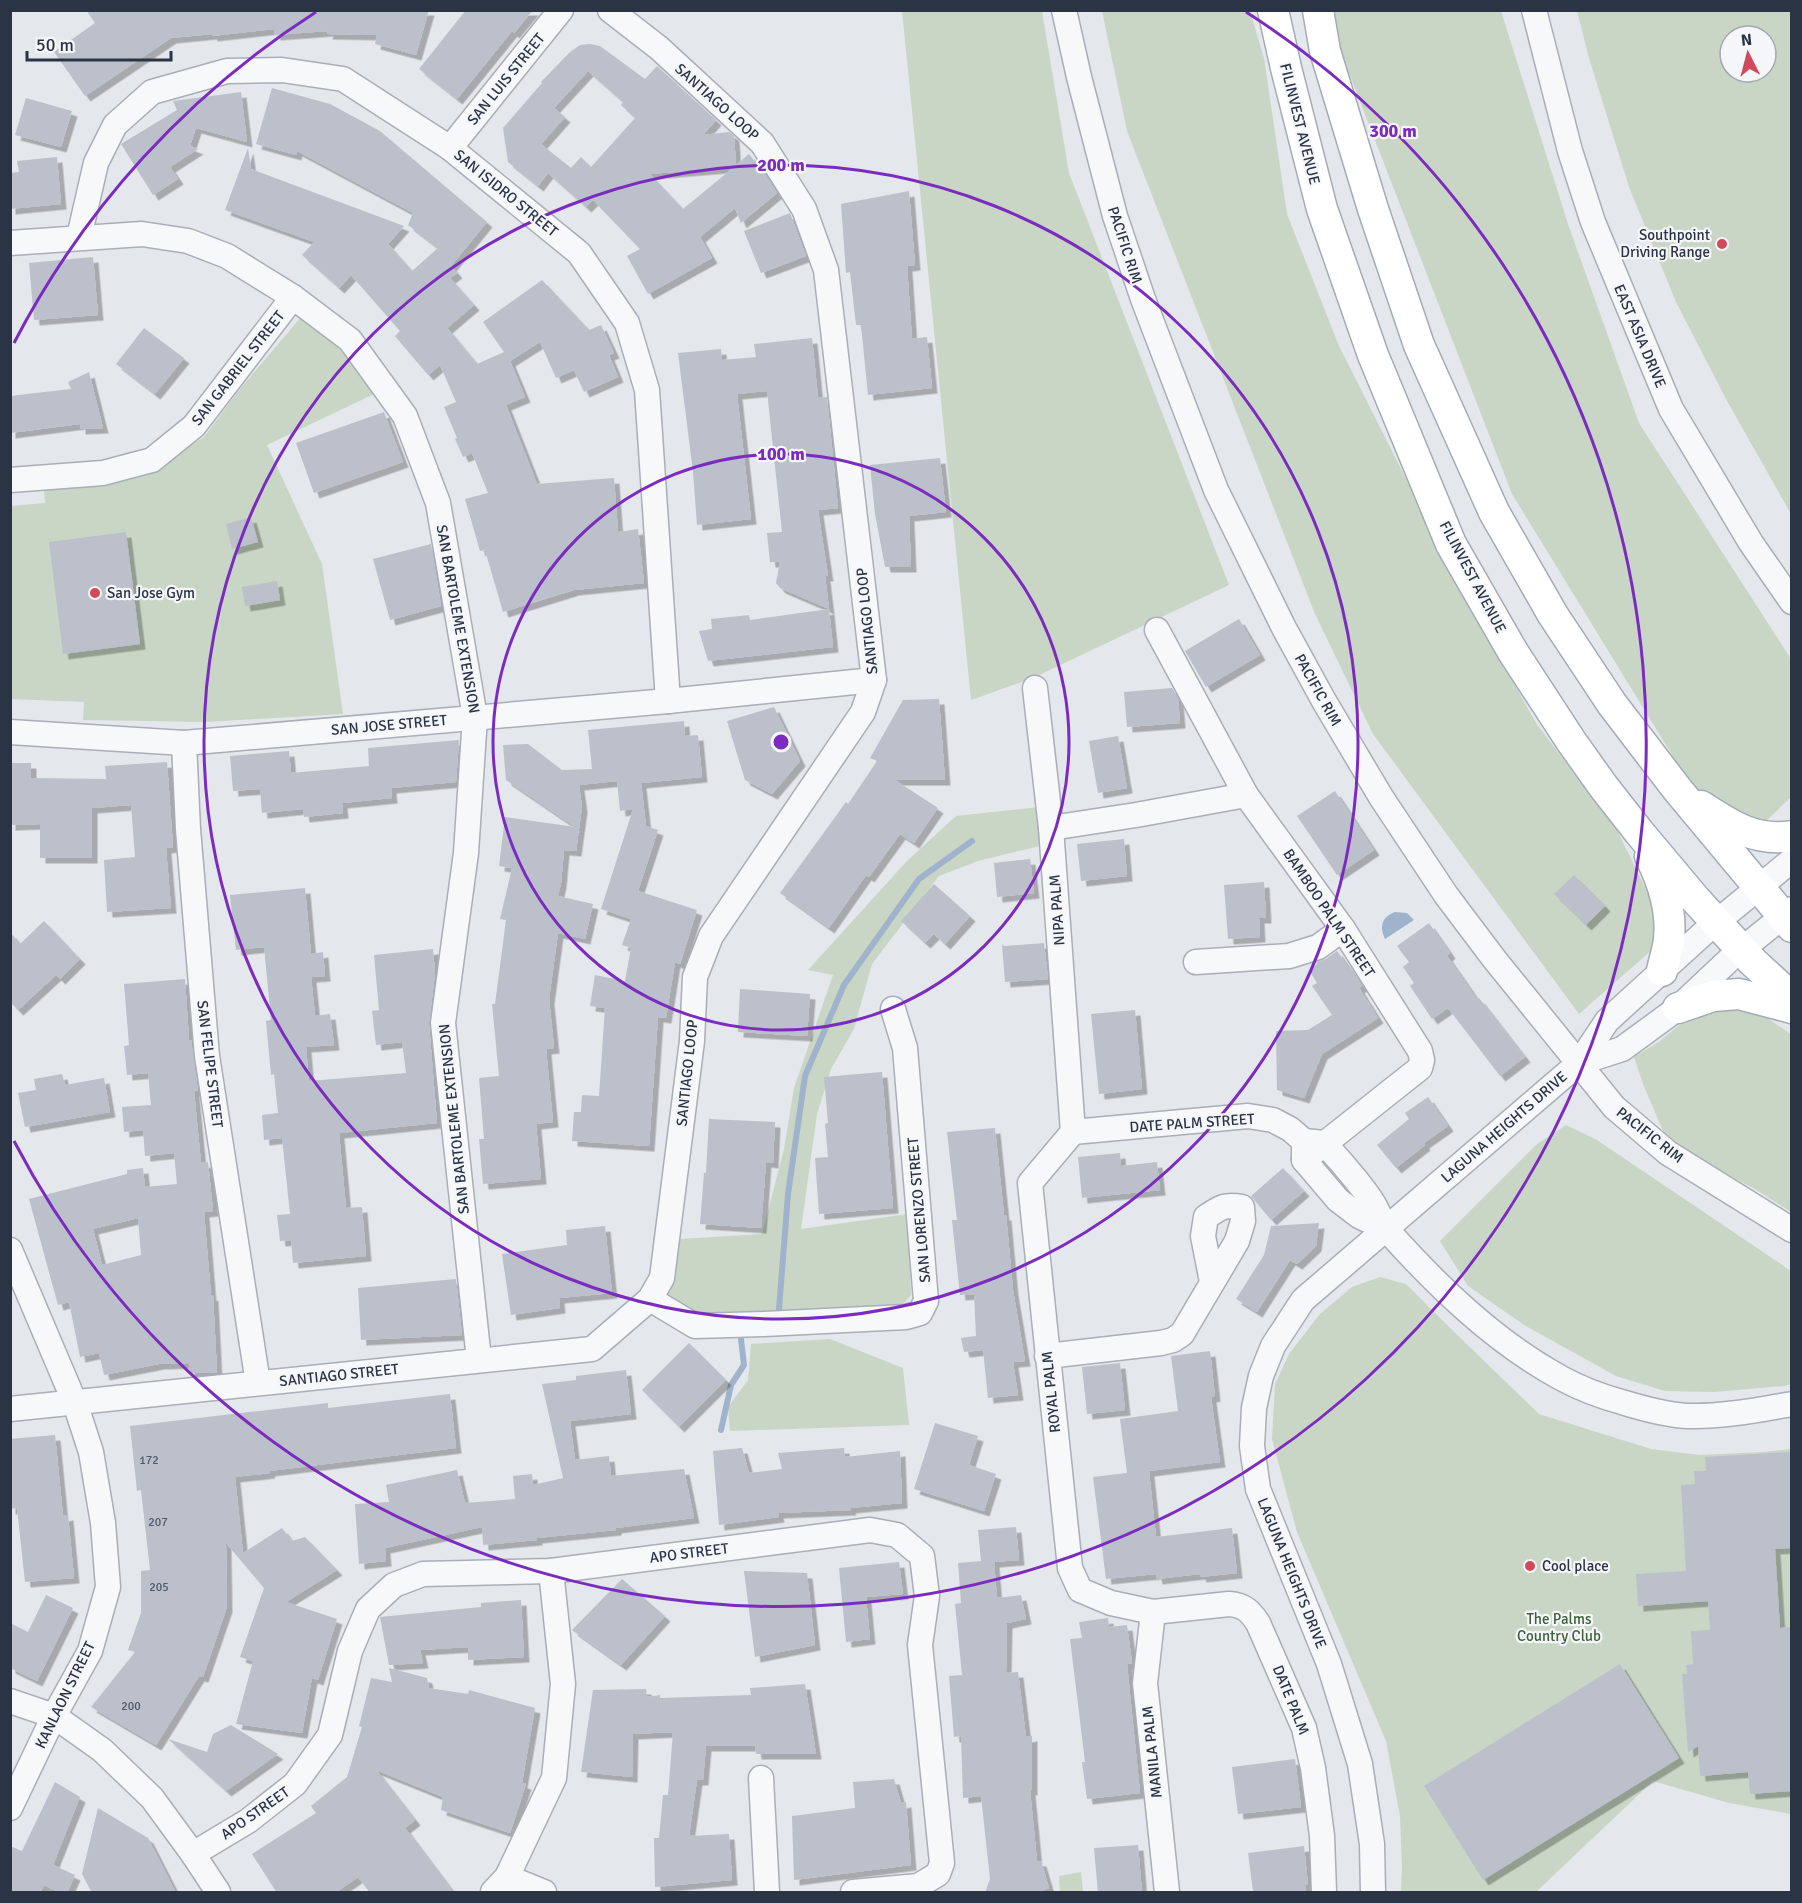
<svg xmlns="http://www.w3.org/2000/svg" width="1802" height="1903" viewBox="0 0 1802 1903" font-family="Signika,sans-serif">
<defs>
<filter id="shadow"><feDropShadow dx="5.5" dy="5.5" stdDeviation="0" flood-color="#0004"/></filter>
</defs>
<rect width="100%" height="100%" fill="#e4e7ec"/>
<!-- green -->
<g fill="#c9d6c5" fill-rule="evenodd">
<polygon points="902,11 1042,11 1069,173 1229,585 1033,678 971,700"/>
<polygon points="1102,11 1250,11 1264,58 1287,214 1339,346 1461,588 1536,723 1617,830 1656,910 1653,949 1579,1014 1373,734 1315,614 1127,131"/>
<polygon points="1333,11 1501,11 1568,224 1639,423 1791,659 1791,797 1758,829 1696,794 1512,494 1337,42"/>
<path d="M1577,11h214v503l-64,-113 -51,-99 -47,-115 -40,-129zM1730,36h36v36h-36z"/>
<polygon points="301,317 348,356 374,394 267,445 322,564 343,714 206,722 83,720 84,702 11,699 11,506 45,503 44,490 150,472 204,437 240,389"/>
<polygon points="1040,807 1044,845 978,861 939,876 872,964 854,1029 831,1069 817,1114 801,1229 908,1214 911,1295 903,1304 759,1312 696,1313 676,1306 665,1298 680,1239 762,1234 784,1149 794,1088 833,975 808,970 907,861 956,816"/>
<polygon points="1734,1003 1752,1008 1791,1034 1791,1212 1755,1189 1669,1145 1643,1084 1634,1057 1660,1041 1684,1021"/>
<polygon points="1566,1125 1597,1140 1791,1271 1791,1384 1784,1386 1714,1392 1665,1391 1616,1376 1524,1325 1468,1286 1440,1241 1537,1144"/>
<polygon points="1380,1277 1406,1284 1443,1321 1539,1414 1651,1449 1699,1455 1763,1452 1791,1449 1791,1814 1729,1803 1653,1781 1536,1892 1401,1892 1402,1867 1400,1816 1386,1741 1297,1532 1272,1439 1275,1384 1289,1354 1319,1315 1352,1287"/>
<polygon points="830,1339 903,1368 909,1425 730,1431 728,1407 748,1380 751,1344"/>
<polygon points="1081,1872 1083,1892 1060,1892 1059,1876"/>
</g>
<!-- water -->
<path fill="#9fb4cc" d="M1395,912l12,1 7,7 -29,19c-6,-13 -3,-22 10,-27z"/>
<g fill="none" stroke-linecap="round" stroke-linejoin="round">
<!-- stream -->
<g stroke="#9fb4cc" stroke-width="6">
<polyline points="779,1309 788,1194 805,1076 844,985 919,879 972,841"/>
<polyline points="721,1430 731,1385 744,1365 741,1339"/>
</g>
</g>
<!-- building -->
<g fill="#bbc0ca" fill-rule="evenodd" filter="url(#shadow)">
<polygon points="86,10 429,10 416,55 375,44 377,35 327,34 328,31 275,35 274,29 212,36 212,34 171,38 85,96 54,52 95,23"/>
<polygon points="466,10 533,10 514,33 512,31 457,99 419,69"/>
<path d="M590,44l10,2 45,33 12,-13 59,54 -13,15 26,-3 5,4 2,29 13,-11 15,19 13,20 -36,30 -6,-15 -35,29 12,21 -64,36 -21,-38 13,-7 -47,-49 -7,7 -38,-34 -10,13 -30,-24 -5,-34 39,-45 -1,-1 29,-30 10,-7zM588,71l35,31 -2,3 14,13 -44,49 -10,-10 -10,11 -30,-24 24,-27 -11,-9zM734,167l-51,42 -33,-35z"/>
<polygon points="272,88 330,104 380,131 487,222 451,266 457,273 450,278 474,305 447,328 477,364 504,352 483,322 542,280 589,330 601,325 614,353 609,355 618,377 584,392 574,370 556,378 540,342 510,361 525,397 506,405 537,484 614,478 618,532 638,529 644,583 574,590 503,612 485,550 480,551 465,499 488,493 472,453 463,457 455,439 457,438 444,407 456,402 440,365 428,375 395,336 400,331 351,275 339,288 302,255 314,242 225,210 248,148 251,169 404,226 388,244 412,271 438,248 408,225 413,213 297,151 296,155 256,144"/>
<polygon points="241,92 247,142 196,128 190,146 198,149 170,167 178,179 153,195 121,144 177,110 173,101"/>
<polygon points="26,98 72,111 61,147 15,135"/>
<polygon points="57,157 61,204 10,209 10,173 19,172 17,161"/>
<polygon points="909,191 915,265 907,266 912,339 927,337 932,388 868,395 861,325 856,325 850,272 846,273 841,204"/>
<polygon points="790,213 806,256 761,273 744,231"/>
<polygon points="93,257 98,315 34,320 29,263"/>
<polygon points="144,328 184,358 155,394 116,364"/>
<polygon points="812,338 818,398 827,397 838,508 818,510 828,576 825,576 829,609 780,588 776,583 780,562 770,562 767,533 782,532 767,391 737,394 751,519 697,525 693,472 678,353 721,349 722,360 756,357 754,344"/>
<polygon points="89,372 103,428 80,429 80,424 10,433 10,396 71,389 68,382"/>
<polygon points="384,412 403,462 314,493 296,443"/>
<polygon points="940,458 946,512 909,516 911,567 885,567 875,514 870,465"/>
<polygon points="251,517 258,542 232,549 226,524"/>
<polygon points="126,532 140,644 63,654 49,542"/>
<polygon points="431,544 441,606 390,620 373,559"/>
<polygon points="277,581 280,600 245,606 242,587"/>
<polygon points="829,609 833,647 708,661 699,631 712,629 711,619 749,615 750,620"/>
<polygon points="1239,619 1260,655 1206,687 1185,651"/>
<polygon points="1172,688 1178,698 1180,723 1127,727 1124,692"/>
<polygon points="939,699 945,780 895,780 938,808 914,843 900,834 869,877 866,875 829,928 780,893 846,802 848,804 877,761 870,758 903,700"/>
<polygon points="774,707 800,761 772,794 745,780 727,721"/>
<polygon points="684,721 685,736 698,735 702,777 641,783 646,826 658,830 638,891 697,910 680,964 675,962 666,1018 658,1017 649,1146 572,1141 574,1112 581,1112 582,1095 599,1096 605,1008 590,1006 595,975 625,981 631,948 622,945 631,919 601,909 633,809 620,811 617,781 579,785 582,807 576,851 564,850 561,883 558,896 593,904 585,939 558,933 549,999 554,1048 546,1049 553,1122 536,1124 541,1179 483,1184 479,1139 484,1139 479,1078 499,1076 492,1004 495,1004 506,920 500,919 512,868 499,866 505,817 575,827 506,780 503,745 528,744 562,770 592,769 588,730"/>
<polygon points="1118,736 1127,788 1098,793 1089,741"/>
<polygon points="459,740 456,782 391,788 392,798 342,803 343,813 304,817 303,809 262,813 260,789 233,791 230,756 289,751 291,773 369,766 368,748"/>
<polygon points="167,762 173,847 166,848 171,908 107,912 104,860 135,857 131,805 92,808 92,858 40,858 40,824 10,825 10,763 31,763 31,778 106,779 105,766"/>
<polygon points="1335,791 1374,850 1337,875 1297,816"/>
<polygon points="1124,839 1127,876 1081,881 1077,844"/>
<polygon points="1030,859 1034,893 997,897 994,863"/>
<polygon points="1574,875 1605,906 1586,925 1554,894"/>
<polygon points="1264,882 1266,918 1259,918 1260,937 1228,939 1224,885"/>
<polygon points="934,884 970,916 945,944 934,934 925,943 901,921"/>
<polygon points="305,888 311,954 323,952 325,976 311,977 315,1016 330,1014 334,1045 306,1047 309,1081 406,1073 402,1042 376,1045 372,1011 379,1010 374,955 433,949 435,973 429,1024 437,1123 339,1133 346,1208 362,1207 366,1256 293,1263 291,1240 280,1241 277,1215 290,1214 282,1138 264,1140 262,1115 278,1113 274,1074 271,1075 266,1021 271,1020 264,947 236,950 230,895"/>
<polygon points="44,921 80,959 60,979 56,975 18,1010 10,1002 10,932 20,944"/>
<polygon points="1429,923 1450,953 1447,956 1477,999 1479,998 1525,1057 1500,1076 1448,1008 1432,1019 1410,986 1414,983 1403,967 1409,962 1397,946"/>
<polygon points="1044,943 1048,979 1005,982 1002,944 1004,946"/>
<polygon points="1337,951 1362,986 1359,988 1378,1018 1322,1054 1304,1098 1277,1090 1276,1031 1308,1030 1332,1015 1312,986 1317,983 1309,970 1317,964 1316,962 1326,959"/>
<path d="M185,979l4,61h2l7,50 -4,1 7,72 7,-1 5,49 -9,1 7,84 2,-1 4,78h-28v-10l-30,1 -55,11 -5,-22 -19,4 -11,-55 -11,3 -29,-106 98,-25v-4l16,-2 2,19 32,-3 -3,-31 -29,3 -2,-26 -19,2 -2,-25 29,-2 -3,-32 -21,2 -3,-29 5,-1 -5,-61zM138,1218l3,37 -39,10 -9,-36z"/>
<polygon points="740,989 810,994 807,1036 738,1032"/>
<polygon points="1135,1010 1142,1089 1099,1094 1091,1014"/>
<polygon points="882,1072 893,1208 819,1214 815,1158 828,1157 825,1124 828,1123 824,1077"/>
<polygon points="62,1074 65,1085 104,1078 110,1112 25,1127 18,1093 36,1090 34,1079"/>
<polygon points="1428,1097 1448,1126 1424,1143 1425,1145 1396,1168 1377,1145 1409,1119 1405,1113"/>
<polygon points="709,1119 775,1122 773,1163 766,1162 761,1228 700,1224 704,1173 706,1173"/>
<polygon points="995,1128 1004,1215 1006,1215 1013,1290 1025,1361 1013,1362 1018,1395 988,1398 983,1350 964,1352 961,1338 976,1336 974,1294 960,1295 952,1220 957,1220 947,1132"/>
<polygon points="1120,1153 1121,1166 1157,1162 1160,1190 1082,1198 1078,1157"/>
<polygon points="1283,1168 1304,1191 1271,1220 1251,1196"/>
<polygon points="1319,1223 1316,1246 1297,1264 1290,1260 1257,1312 1236,1299 1264,1255 1271,1226"/>
<polygon points="605,1226 612,1293 559,1298 560,1308 511,1315 502,1254 567,1245 566,1230"/>
<polygon points="456,1279 462,1335 361,1340 358,1288"/>
<polygon points="689,1343 726,1380 679,1427 642,1390"/>
<polygon points="1210,1351 1215,1396 1211,1397 1220,1462 1149,1471 1156,1537 1232,1528 1237,1573 1201,1577 1200,1574 1157,1579 1156,1574 1106,1579 1093,1477 1127,1473 1120,1419 1178,1411 1171,1356"/>
<polygon points="1120,1363 1125,1410 1087,1414 1082,1367"/>
<polygon points="626,1370 631,1414 570,1421 575,1460 609,1456 611,1476 684,1469 694,1518 616,1528 616,1530 537,1538 537,1540 483,1545 482,1527 385,1548 386,1561 359,1564 355,1504 389,1502 386,1485 457,1470 465,1503 515,1499 513,1476 532,1474 533,1485 563,1478 542,1384 576,1380 576,1376"/>
<polygon points="450,1394 456,1448 269,1471 270,1473 235,1477 243,1553 282,1528 292,1541 305,1537 337,1570 286,1602 337,1619 318,1680 312,1678 302,1733 236,1724 253,1661 240,1657 264,1588 226,1543 227,1607 203,1677 199,1676 156,1745 91,1707 135,1652 128,1650 141,1613 141,1571 150,1570 141,1490 137,1491 130,1426 328,1403 328,1408"/>
<polygon points="935,1423 978,1436 969,1465 996,1474 984,1511 914,1489"/>
<polygon points="55,1435 63,1516 68,1515 74,1578 25,1582 17,1508 10,1509 10,1439"/>
<polygon points="742,1448 749,1473 782,1469 778,1453 844,1448 845,1457 900,1451 902,1503 850,1508 851,1510 778,1513 779,1517 719,1525 713,1451"/>
<polygon points="1790,1452 1791,1548 1775,1549 1780,1628 1791,1627 1791,1791 1750,1794 1748,1772 1700,1776 1698,1746 1688,1752 1682,1674 1687,1674 1686,1665 1693,1664 1691,1631 1710,1630 1708,1601 1638,1606 1636,1574 1686,1571 1681,1485 1695,1484 1694,1471 1706,1471 1705,1457"/>
<polygon points="1016,1527 1019,1560 994,1562 997,1598 1021,1595 1026,1619 1007,1623 1006,1673 1018,1672 1026,1737 1032,1736 1032,1790 1030,1790 1037,1861 1041,1861 1049,1888 1035,1893 985,1893 990,1879 981,1796 963,1798 961,1736 954,1737 949,1676 962,1675 955,1604 961,1603 958,1563 981,1561 978,1530"/>
<polygon points="899,1562 903,1594 866,1597 870,1639 846,1642 839,1568"/>
<polygon points="744,1571 807,1573 815,1645 755,1657"/>
<polygon points="622,1579 665,1616 621,1665 572,1630"/>
<polygon points="46,1595 73,1608 37,1681 10,1668 10,1623 28,1632"/>
<polygon points="521,1600 524,1657 468,1660 468,1647 420,1650 423,1663 389,1665 380,1617 481,1607 481,1603"/>
<polygon points="1108,1618 1109,1627 1127,1625 1132,1663 1127,1664 1140,1793 1087,1799 1082,1762 1085,1762 1070,1639 1082,1638 1079,1622"/>
<polygon points="1620,1664 1679,1758 1483,1880 1424,1786"/>
<polygon points="389,1668 427,1678 429,1688 468,1694 469,1690 535,1708 522,1783 526,1784 510,1833 441,1810 443,1797 376,1770 415,1820 405,1828 454,1893 370,1893 358,1877 335,1893 277,1893 252,1854 316,1813 311,1806 347,1777 362,1727 359,1726 371,1678 392,1682"/>
<polygon points="805,1684 816,1754 756,1754 755,1746 706,1746 703,1780 697,1780 689,1836 729,1834 732,1880 655,1887 654,1838 659,1838 663,1795 668,1795 673,1732 633,1734 632,1777 581,1772 593,1690 646,1689 647,1697 660,1695 660,1698 751,1695 750,1688"/>
<polygon points="231,1725 278,1754 226,1791 168,1739 207,1752 213,1734"/>
<polygon points="1295,1759 1301,1807 1238,1814 1232,1767"/>
<polygon points="894,1779 901,1803 906,1802 911,1865 794,1880 792,1816 855,1808 853,1782"/>
<polygon points="55,1782 80,1797 53,1865 75,1875 67,1893 60,1893 44,1885 40,1893 10,1893 10,1846 22,1851"/>
<polygon points="98,1808 148,1838 176,1893 92,1893 82,1874"/>
<polygon points="1138,1845 1142,1893 1098,1893 1094,1848"/>
<polygon points="1304,1846 1308,1885 1305,1885 1306,1893 1256,1893 1255,1891 1253,1891 1248,1853"/>
</g>
<g fill="none" stroke-linecap="round" stroke-linejoin="round">
<!-- minor casing -->
<g stroke="#a9aeb7" stroke-width="27">
<g id="minor">
<polyline points="1064,10 1079,77 1115,216 1143,299 1216,490 1284,628 1324,701 1381,797 1446,895 1495,960 1614,1107 1668,1153 1792,1230"/>
<polyline points="1534,10 1570,151 1593,222 1671,409 1751,543 1792,602"/>
<polyline points="450,148 561,10"/>
<polyline points="79,237 96,163 115,125 152,92 227,71 282,70 343,79 450,148 579,253 627,323 647,390 668,701"/>
<polyline points="10,243 142,234 188,241 227,256 293,297 350,340 405,416 438,503 475,717 466,853 443,1023 479,1360"/>
<polyline points="10,480 103,473 152,460 194,426 293,297"/>
<polyline points="1157,630 1246,795 1343,929 1420,1051 1422,1060 1420,1068 1304,1160"/>
<polyline points="1035,688 1051,828 1073,1132"/>
<polyline points="10,732 184,743 668,701 874,680"/>
<polyline points="184,743 188,829 207,1056 258,1383"/>
<polyline points="1051,828 1136,815 1246,795"/>
<polyline points="1196,962 1289,956 1318,947 1343,929"/>
<polyline points="1579,1063 1622,1049 1678,1008 1730,959 1792,909"/>
<path d="M1073,1132l-43,51 40,385 10,22 31,13 42,9 76,-8c15,1 21,7 29,19l46,105 9,40 9,68 2,56"/>
<path d="M1073,1132l175,-16 25,4 17,9 14,12 20,2c17,19 35,38 49,60 6,9 8,20 15,28 50,56 107,111 173,147 20,11 42,19 64,25 20,6 42,12 62,13 36,1 70,-6 105,-12"/>
<polyline points="1304,1144 1304,1160 1338,1200 1359,1216 1386,1229"/>
<polyline points="10,1250 75,1403 91,1452 103,1523 108,1587 90,1651 54,1716 10,1808"/>
<polyline points="650,1299 695,1326 764,1324 906,1317 920,1313 926,1301 905,1048 893,1009"/>
<path d="M1047,1356l114,-13 12,-3 9,-6 55,-93 6,-20 -1,-14c-17,-3 -21,0 -36,10l-3,19 9,46"/>
<polyline points="10,1409 592,1349 650,1299 662,1278 692,1041 695,977 711,936 863,712 874,680 826,270 804,209 762,143 659,48 610,10"/>
<polyline points="1153,1612 1145,1683 1167,1892"/>
<polyline points="10,1701 54,1716 102,1750 152,1798 193,1854 218,1892"/>
<polyline points="761,1778 767,1892"/>
<polyline points="193,1854 248,1821 295,1784 330,1735 350,1651 368,1609 394,1585 423,1574 551,1571 870,1530 897,1535 922,1556 927,1596 920,1645 942,1863 938,1874 918,1886 853,1892"/>
<polyline points="507,1877 544,1892"/>
<polyline points="493,1892 507,1877 554,1778 563,1684 551,1571"/>
<polyline points="1373,1892 1372,1844 1360,1764 1329,1664 1258,1489 1252,1446 1254,1408 1261,1376 1273,1346 1303,1300 1579,1063 1607,1021 1707,930 1792,860"/>
</g>
</g>
<!-- major casing -->
<g stroke="#a3abb8" stroke-width="33">
<g id="major">
<polyline points="1273,10 1286,68 1322,209 1373,355 1451,544 1513,652 1571,741 1603,786 1639,832 1696,900 1753,962 1792,998"/>
<polyline points="1318,10 1325,51 1373,209 1419,345 1494,512 1553,615 1612,704 1677,789 1792,927"/>
<path d="M1701,806c29,19 54,36 91,30"/>
<path d="M1650,856c12,24 22,55 19,83 -1,11 -5,21 -7,32"/>
<polyline points="1678,1008 1713,996 1739,994 1792,1008"/>
</g>
</g>
<!-- minor -->
<use href="#minor" stroke="#f7f8fa" stroke-width="24"/>
<!-- major -->
<use href="#major" stroke="#fff" stroke-width="30"/>
</g>
<!-- distance rings -->
<g fill="none" stroke="#7b2cbf" stroke-width="3">
<circle cx="781" cy="742" r="288"/>
<circle cx="781" cy="742" r="577"/>
<path d="M14 343A865 865 0 0 1 316 12M1246 12A865 865 0 1 1 14 1141"/>
</g>
<!-- markers -->
<g fill="#d1495b" stroke="#f4f6f9" stroke-width="2">
<circle cx="1722" cy="244" r="6"/>
<circle cx="95" cy="593" r="6"/>
<circle cx="1530" cy="1566" r="6"/>
</g>
<g text-anchor="middle" dominant-baseline="central" stroke-width="4.5" stroke-linejoin="round" paint-order="stroke">
<!-- number labels -->
<g font-size="12" fill="#4f5766">
<text x="149" y="1460">172</text>
<text x="158" y="1522">207</text>
<text x="159" y="1587">205</text>
<text x="131" y="1706">200</text>
</g>
<!-- street labels -->
<g font-size="15" fill="#2b3445" stroke="#f4f6f9">
<text transform="translate(506 79) rotate(-51)">SAN LUIS STREET</text>
<text transform="translate(717 102) rotate(42)">SANTIAGO LOOP</text>
<text transform="translate(1300 124) rotate(76)">FILINVEST AVENUE</text>
<text transform="translate(506 193) rotate(39)">SAN ISIDRO STREET</text>
<text transform="translate(1125 245) rotate(72)">PACIFIC RIM</text>
<text transform="translate(1640 336) rotate(67)">EAST ASIA DRIVE</text>
<text transform="translate(238 368) rotate(-52)">SAN GABRIEL STREET</text>
<text transform="translate(1473 577) rotate(62)">FILINVEST AVENUE</text>
<text transform="translate(458 619) rotate(80)">SAN BARTOLEME EXTENSION</text>
<text transform="translate(867 621) rotate(-96)">SANTIAGO LOOP</text>
<text transform="translate(1318 690) rotate(61)">PACIFIC RIM</text>
<text transform="translate(389 725) rotate(-5)">SAN JOSE STREET</text>
<text transform="translate(1057 910) rotate(-94)">NIPA PALM</text>
<text transform="translate(1329 913) rotate(56)">BAMBOO PALM STREET</text>
<text transform="translate(210 1064) rotate(83)">SAN FELIPE STREET</text>
<text transform="translate(687 1073) rotate(-84)">SANTIAGO LOOP</text>
<text transform="translate(454 1119) rotate(-96)">SAN BARTOLEME EXTENSION</text>
<text transform="translate(1192 1123) rotate(-4)">DATE PALM STREET</text>
<text transform="translate(1504 1127) rotate(-41)">LAGUNA HEIGHTS DRIVE</text>
<text transform="translate(1650 1135) rotate(38)">PACIFIC RIM</text>
<text transform="translate(919 1210) rotate(-95)">SAN LORENZO STREET</text>
<text transform="translate(339 1375) rotate(-6)">SANTIAGO STREET</text>
<text transform="translate(1051 1392) rotate(-96)">ROYAL PALM</text>
<text transform="translate(689 1553) rotate(-7)">APO STREET</text>
<text transform="translate(1292 1573) rotate(68)">LAGUNA HEIGHTS DRIVE</text>
<text transform="translate(65 1695) rotate(-64)">KANLAON STREET</text>
<text transform="translate(1291 1700) rotate(68)">DATE PALM</text>
<text transform="translate(1152 1752) rotate(-96)">MANILA PALM</text>
<text transform="translate(255 1813) rotate(-35)">APO STREET</text>
</g>
<!-- poi labels -->
<g font-size="15" fill="#2b3445" stroke="#f4f6f9" text-anchor="start">
<text x="1710" y="235" text-anchor="end">Southpoint<tspan x="1710" dy="17">Driving Range</tspan></text>
<text x="107" y="593">San Jose Gym</text>
<text x="1542" y="1566">Cool place</text>
</g>
<!-- park labels -->
<g font-size="15" fill="#3f6138" stroke="#f4f6f9">
<text x="1559" y="1619">The Palms<tspan x="1559" dy="17">Country Club</tspan></text>
</g>
</g>
<circle cx="781" cy="742" r="9" fill="#7b2cbf" stroke="#f4f6f9" stroke-width="3"/>
<g font-size="18" text-anchor="middle" font-weight="bold" fill="#7b2cbf" stroke="#f4f6f9" stroke-width="4.5" stroke-linejoin="round" paint-order="stroke">
<text x="1393" y="137">300 m</text>
<text x="781" y="171">200 m</text>
<text x="781" y="460">100 m</text>
</g>
<!-- border -->
<rect width="1802" height="1903" fill="none" stroke="#2b3445" stroke-width="24"/>
<!-- north arrow -->
<g transform="translate(1748 54) rotate(354)"><circle r="28" fill="#f4f6f9" stroke="#a4a8b1" stroke-width="1.5"/>
<path d="M0-4.5L10 22L0 15L-10 22Z" fill="#d1495b"/>
<text y="-9" font-size="16" font-weight="bold" text-anchor="middle" fill="#2b3445">N</text>
</g>
<!-- scale -->
<path d="M27 51v9h144v-9" fill="none" stroke="#2b3445" stroke-width="3"/>
<text x="36" y="51" font-size="18" fill="#2b3445" stroke="#f4f6f9" stroke-width="4.5" paint-order="stroke">50 m</text>
</svg>
